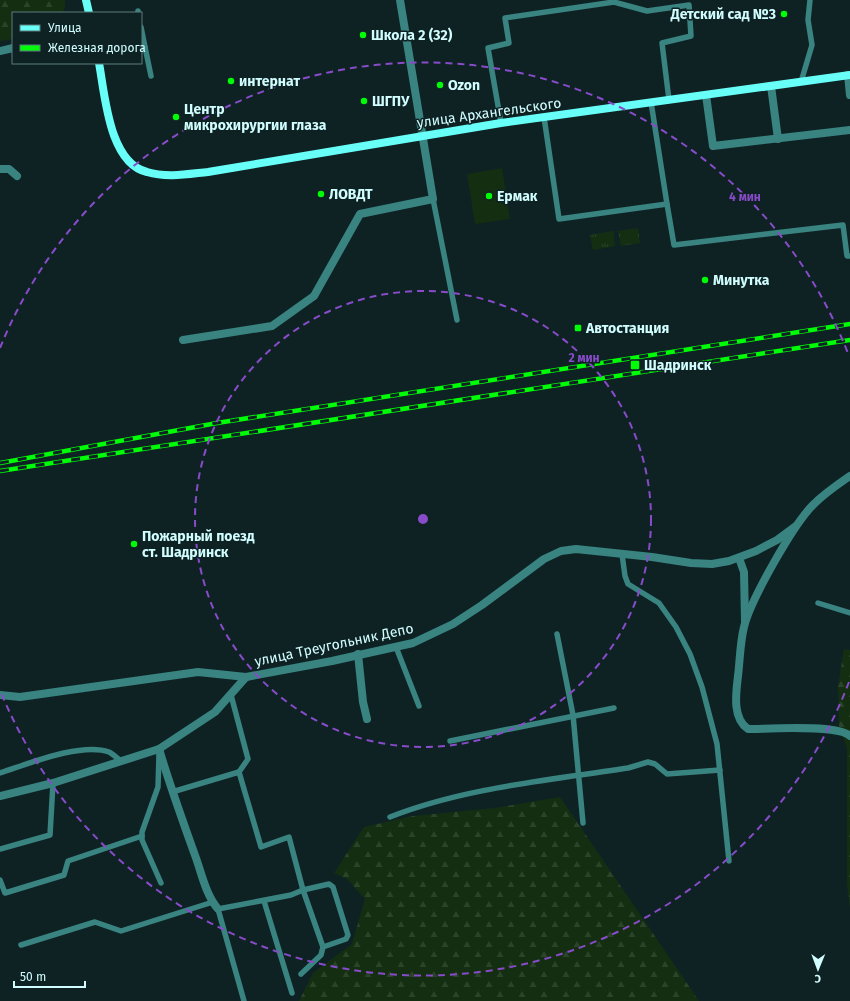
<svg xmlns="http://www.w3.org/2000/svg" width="850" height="1001" viewBox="0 0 850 1001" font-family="'Fira Sans',sans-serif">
<defs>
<pattern id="grass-tufts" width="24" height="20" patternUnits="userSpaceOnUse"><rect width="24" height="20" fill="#142e11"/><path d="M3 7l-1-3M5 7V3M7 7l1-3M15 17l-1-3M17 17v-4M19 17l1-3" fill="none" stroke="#2a4329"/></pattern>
<pattern id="forest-firs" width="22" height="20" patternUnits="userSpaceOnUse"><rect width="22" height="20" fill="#142e11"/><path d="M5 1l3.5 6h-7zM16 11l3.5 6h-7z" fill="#2a4329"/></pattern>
</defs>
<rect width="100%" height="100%" fill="#0e2224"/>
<!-- grass -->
<g fill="url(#grass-tufts)">
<polygon points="638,228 640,243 621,246 618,231"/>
<polygon points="613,231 615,246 593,250 590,235"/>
</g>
<!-- forest -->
<g fill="url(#forest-firs)">
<polygon points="0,0 65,0 65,6 63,13 13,13 13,39 0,41"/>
<polygon points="844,649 850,650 850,909 847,884 847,748 839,726 838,686"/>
<polygon points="560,797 699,1001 299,1001 313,973 352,944 365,899 347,879 334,873 364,827 413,816 495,808"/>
</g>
<!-- garden -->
<polygon fill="#142e11" points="502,168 510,219 475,224 467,174"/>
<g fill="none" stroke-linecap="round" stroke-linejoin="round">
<!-- lane -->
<g stroke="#398381" stroke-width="5.5">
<polyline points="138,11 138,13"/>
<polyline points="141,27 145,47 141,48"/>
<polyline points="145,47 151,76"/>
<polyline points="801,82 812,45 808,20 810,0"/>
<polyline points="544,117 559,219 667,204 651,102"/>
<polyline points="501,123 488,48 509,43 505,18 614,2 647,11 689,5 691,36 662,43 669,100"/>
<polyline points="433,199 457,320"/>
<polyline points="667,204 674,245 843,225 847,256 850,256"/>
<polyline points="622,554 625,576 628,584 659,603 676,627 690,654 702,687 717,744 729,861"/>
<polyline points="818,603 850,613"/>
<polyline points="557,634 573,715 583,823"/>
<polyline points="396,647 419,706"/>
<polyline points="231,695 248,759 239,772"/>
<polyline points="450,741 614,708"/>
<polyline points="159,755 158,787 142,832 142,840 161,883"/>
<path d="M0,773c28,-9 81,-31 109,-21 4,2 8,6 12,9"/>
<polyline points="172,792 239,772 261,847 289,837 303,890 323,947 321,955 301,974"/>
<path d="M390,817c73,-29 160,-37 238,-49l20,-6 7,2 12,10 53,-4"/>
<polyline points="0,849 50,835 53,783"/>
<polyline points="0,880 5,893 64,875 68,861 142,836"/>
<polyline points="264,901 292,993"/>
<polyline points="21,945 95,922 121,931 213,902"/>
<polyline points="244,1001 218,909 291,895 303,890 329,884 333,887 348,935 346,939 323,947"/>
</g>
<!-- street -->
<g stroke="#398381" stroke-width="8">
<polyline points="0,51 13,48"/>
<polyline points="848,75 850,95"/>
<polyline points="771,86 778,139"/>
<polyline points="706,95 713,146 850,130"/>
<polyline points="0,169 9,169 17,176"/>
<polyline points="183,340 272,326 314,296 360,214 433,199 400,0"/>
<path d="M850,476c-13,9 -25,17 -36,28 -20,19 -64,97 -70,123 -4,16 -4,33 -6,49 -2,17 -6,42 10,53 19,0 90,-5 102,7"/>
<polyline points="739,558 744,572 745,621"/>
<polyline points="358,654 363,702 367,719"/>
<polyline points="0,695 20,697 198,672 246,677"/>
<path d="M159,749c11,37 24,73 37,109 6,17 10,37 22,51"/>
<polyline points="0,796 53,783 159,749 215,712 246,677 332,661 413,643 453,624 482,605 544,559 561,551 576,549 652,557 691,563 712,564 729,561 756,551 777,540 796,526"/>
</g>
<!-- secondary -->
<g stroke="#68fff8" stroke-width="8">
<polyline points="86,0 89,13"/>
<path d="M99,63c6,32 10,100 48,109 20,6 41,2 61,0l293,-49 349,-48"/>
</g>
<!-- rail casing -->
<g stroke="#00fc07" stroke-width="4.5">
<g id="rail">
<polyline points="0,463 217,423 850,324"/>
<polyline points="0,471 850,340"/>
</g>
</g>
<!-- rail -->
<use href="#rail" stroke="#0e2224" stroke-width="3" stroke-dasharray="9" stroke-linecap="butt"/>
</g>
<!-- distance rings -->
<g fill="none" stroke="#884bc9" stroke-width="2" stroke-dasharray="7 5">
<circle cx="423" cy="519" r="228"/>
<path d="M849 682A456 456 0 0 1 0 690M0 348A456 456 0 0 1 849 356"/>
</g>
<!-- markers -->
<g fill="#00fc07" stroke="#0e2224" stroke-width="1.5">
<circle cx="784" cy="14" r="4"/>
<circle cx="363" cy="35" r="4"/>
<circle cx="231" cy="81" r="4"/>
<circle cx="440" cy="85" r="4"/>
<circle cx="364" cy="101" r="4"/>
<circle cx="176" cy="117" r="4"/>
<circle cx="321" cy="194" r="4"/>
<circle cx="489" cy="196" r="4"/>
<circle cx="705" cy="280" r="4"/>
<rect x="574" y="324" width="8" height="8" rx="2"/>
<rect x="630" y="360" width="10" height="10" rx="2"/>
<circle cx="134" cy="544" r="4"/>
</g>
<g text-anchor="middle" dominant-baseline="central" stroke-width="3" stroke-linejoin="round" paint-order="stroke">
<!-- poi labels -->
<g font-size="14" font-weight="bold" fill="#d1fdff" stroke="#0e2224" text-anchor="start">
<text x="776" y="14" text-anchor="end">Детский сад №3</text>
<text x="371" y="35">Школа 2 (32)</text>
<text x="239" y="81">интернат</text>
<text x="448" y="85">Ozon</text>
<text x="372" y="101">ШГПУ</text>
<text x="184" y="109">Центр<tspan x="184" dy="16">микрохирургии глаза</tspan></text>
<text x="329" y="194">ЛОВДТ</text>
<text x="497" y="196">Ермак</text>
<text x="713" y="280">Минутка</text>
<text x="586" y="328">Автостанция</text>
<text x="644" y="365">Шадринск</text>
<text x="142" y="536">Пожарный поезд<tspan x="142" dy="16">ст. Шадринск</tspan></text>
</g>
<!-- street labels -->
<g font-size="14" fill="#d1fdff" stroke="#0e2224">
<text transform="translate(489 113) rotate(-8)">улица Архангельского</text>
<text transform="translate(334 645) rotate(-12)">улица Треугольник Депо</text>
</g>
</g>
<circle cx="423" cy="519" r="6" fill="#884bc9" stroke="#0e2224" stroke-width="2"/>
<g font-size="12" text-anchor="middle" font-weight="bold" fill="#884bc9" stroke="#0e2224" stroke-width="3" stroke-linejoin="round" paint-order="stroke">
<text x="745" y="201">4 мин</text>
<text x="584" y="362">2 мин</text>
</g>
<!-- legend -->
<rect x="12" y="12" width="130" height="52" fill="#0e2224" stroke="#5c7a7c"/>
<rect x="20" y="25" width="20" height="6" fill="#68fff8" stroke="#5c7a7c"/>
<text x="48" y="32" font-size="12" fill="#d1fdff">Улица</text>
<rect x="20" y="45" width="20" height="6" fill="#00fc07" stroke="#5c7a7c"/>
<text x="48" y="52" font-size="12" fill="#d1fdff">Железная дорога</text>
<!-- north arrow -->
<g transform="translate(818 969) rotate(181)" stroke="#0e2224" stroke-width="3" paint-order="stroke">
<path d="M0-3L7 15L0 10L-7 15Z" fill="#d1fdff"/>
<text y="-6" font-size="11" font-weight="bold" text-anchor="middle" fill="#d1fdff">С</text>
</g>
<!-- scale -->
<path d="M14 981v6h71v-6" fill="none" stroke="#d1fdff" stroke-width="2"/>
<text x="20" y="981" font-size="12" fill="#d1fdff" stroke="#0e2224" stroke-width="3" paint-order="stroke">50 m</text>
</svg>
